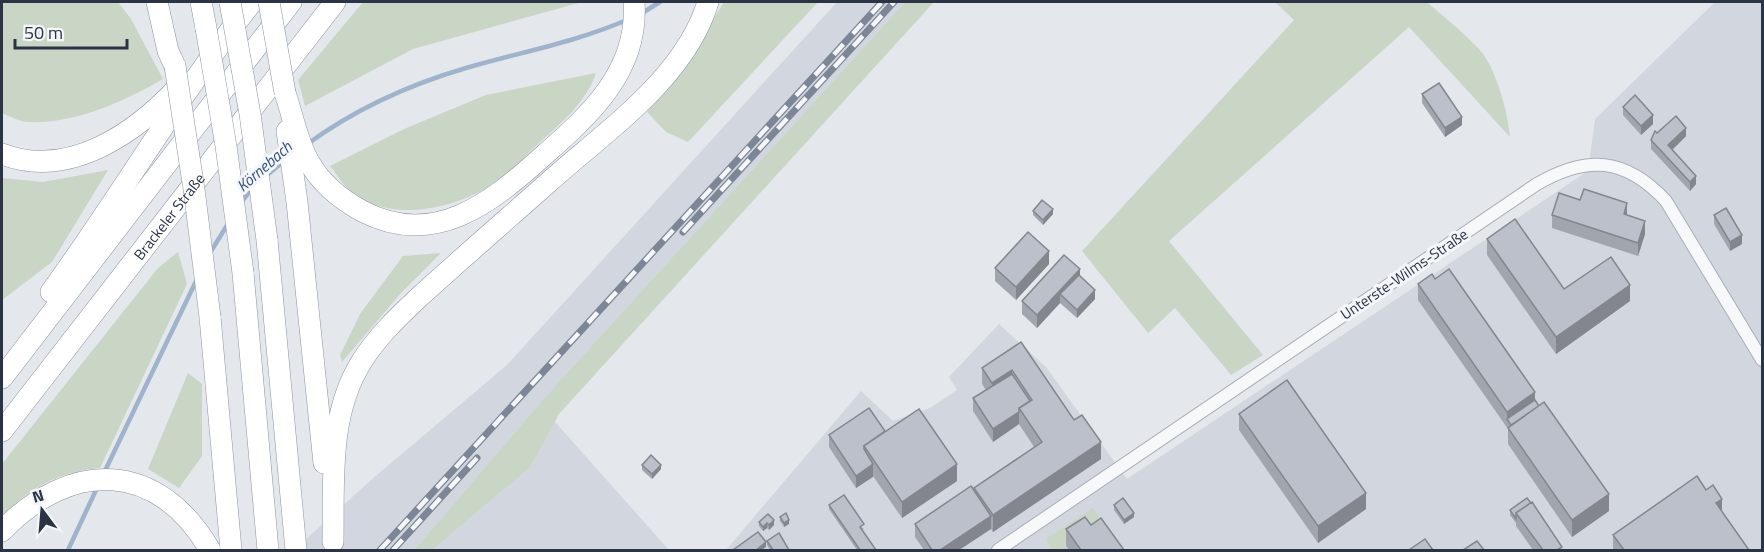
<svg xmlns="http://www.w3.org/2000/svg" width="1764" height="552" viewBox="0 0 1764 552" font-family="'Titillium Web',sans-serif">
<rect width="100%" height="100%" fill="#e4e7ec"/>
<!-- built -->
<g fill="#d2d6de">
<polygon points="837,2 905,2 545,397 414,550 294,550 371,480 507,365"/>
<polygon points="1715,2 1762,2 1762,550 726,550 861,391 893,421 930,408 957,390 949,377 999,324 1046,367 1127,479 1588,171 1595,119"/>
<polygon points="548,414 669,550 417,550"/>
</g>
<!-- green -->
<g fill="#c9d6c5">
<path d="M2,2h116l13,17 32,60c-40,23 -88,45 -135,43 -8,0 -18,-6 -26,-9z"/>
<polygon points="363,2 582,2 413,49 305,106 298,80"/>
<polygon points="724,2 818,2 688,142 666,132 647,112 678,77"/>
<polygon points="905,2 934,2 559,414 530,467 432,550 414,550 545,397"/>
<path d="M1275,2h152c17,15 36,30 52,47 17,18 29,64 31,88l-101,-110 -240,214 94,114 -32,20 -56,-67 -27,25 -66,-82 212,-231z"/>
<path d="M596,73c-10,30 -35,50 -58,71 -13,12 -26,27 -40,37 -41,28 -111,45 -151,7 -6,-6 -11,-15 -17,-22l74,-37 82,-34z"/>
<polygon points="108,170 52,262 2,300 2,178 43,182"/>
<path d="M178,252l9,32 -87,184c-41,4 -69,19 -98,48v-52l156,-196z"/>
<polygon points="441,253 401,293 342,362 340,355 360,314 403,256"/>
<polygon points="188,373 202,384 202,456 179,488 148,469"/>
<polygon points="1093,508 1122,550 1085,532 1065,545 1068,550 1052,550 1047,542 1047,538"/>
</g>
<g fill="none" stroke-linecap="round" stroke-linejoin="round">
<!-- stream -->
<g stroke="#9fb4cc" stroke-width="4.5">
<polyline points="639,15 660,2"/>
<path d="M306,145c49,-36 102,-60 160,-77 55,-16 111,-26 163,-49"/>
<polyline points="266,176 285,160"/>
<polyline points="241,202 253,188"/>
<polyline points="210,253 229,222"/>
<polyline points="103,475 198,277"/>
<polyline points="68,550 97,488"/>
</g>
<!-- street casing -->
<g stroke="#a9aeb7" stroke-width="14">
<path id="street" d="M998,550l539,-366c50,-29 88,-27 129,17l96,159"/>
</g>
<!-- highway casing -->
<g stroke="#8b94a3" stroke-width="22">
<g id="highway">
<polyline points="157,2 168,51 175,66"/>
<polyline points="201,2 206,28"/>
<path d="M285,93c8,23 12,48 24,69 12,21 31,37 53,49 72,38 129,-8 181,-55 48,-42 96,-86 91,-154"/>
<polyline points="287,131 297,202 324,463"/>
<path d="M2,154c68,26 135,-22 179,-70"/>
<polyline points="267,240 296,550"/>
<polyline points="243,273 268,550"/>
<path d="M51,292c69,-95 129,-198 201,-290"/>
<polyline points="210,317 231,550"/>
<polyline points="2,378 291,2"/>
<path id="s1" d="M2,431l333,-429"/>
<path d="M2,531c69,-72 156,-71 208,19"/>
<path d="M333,542c1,-60 -5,-128 29,-181 15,-24 35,-43 55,-62 44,-40 89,-79 133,-118 57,-51 135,-103 158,-179"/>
</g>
</g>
<!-- street -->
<use href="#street" stroke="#f7f8fa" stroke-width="12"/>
<!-- highway -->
<use href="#highway" stroke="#fff" stroke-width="21"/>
<!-- rail casing -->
<g stroke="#7d8696" stroke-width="7">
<g id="rail">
<polyline points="683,232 894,2"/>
<polyline points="380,550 882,2"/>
<polyline points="393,550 477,458"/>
</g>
</g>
<!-- rail -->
<use href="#rail" stroke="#f4f6f9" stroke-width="4.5" stroke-dasharray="14" stroke-linecap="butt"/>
<!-- highway-bridge casing -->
<g stroke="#8b94a3" stroke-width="22" stroke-linecap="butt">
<g id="highway-bridge">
<polyline points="230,2 250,114 267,240"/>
<polyline points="269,2 285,93"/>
<polyline points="206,28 226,146 243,273"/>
<polyline points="175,66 194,189 210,317"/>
</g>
</g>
<!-- highway-bridge -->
<use href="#highway-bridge" stroke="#fff" stroke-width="21"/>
</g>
<!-- wall -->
<g fill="#a1a5ae">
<polygon points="1422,94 1462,125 1445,137 1422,103"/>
<polygon points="1623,107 1653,124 1641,135 1623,115"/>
<polygon points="1657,133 1686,136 1672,150 1696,184 1690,191 1651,149 1651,140"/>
<polygon points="1033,211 1053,214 1043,225 1033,215"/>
<polygon points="1552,215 1627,216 1645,234 1638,256 1552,228"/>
<polygon points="1714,215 1742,244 1730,251 1714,224"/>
<polygon points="1487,239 1564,289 1630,301 1556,354 1487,255"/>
<polygon points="1049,264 1016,300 995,281 995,268"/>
<polygon points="1080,276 1095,299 1077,318 1060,303 1037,328 1022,314 1022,301"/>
<polygon points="1418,284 1535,400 1609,511 1572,537 1508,444 1508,429 1418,300"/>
<polygon points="1021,342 1101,459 993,532 991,529 959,550 924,550 915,537 915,524 974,491 974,488 1034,447 1019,424 993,442 973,411 973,398 986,390 982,384 982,368"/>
<polygon points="1239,414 1366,509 1318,543 1239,430"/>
<polygon points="885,431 957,481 902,518 873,476 856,488 829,447 829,435"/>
<polygon points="642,465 661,469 652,479 642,470"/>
<polygon points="1527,498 1562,550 1533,550 1516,526 1516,523 1510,515 1510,510"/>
<polygon points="829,505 864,529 862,530 876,550 857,550 829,509"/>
<polygon points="1114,505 1134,517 1124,524 1114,510"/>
<polygon points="1722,512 1749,550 1613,550 1613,535"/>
<polygon points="780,517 789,524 784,527 780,521"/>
<polygon points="759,522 774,525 769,530 767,528 763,531 759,526"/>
<polygon points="1091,525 1124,550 1069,550 1066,546 1066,529"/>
<polygon points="767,541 789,550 770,550 767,545"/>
</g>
<!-- shaded-wall -->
<g fill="#83868d">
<polygon points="1653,115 1653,124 1641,135 1641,126"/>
<polygon points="1462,117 1462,125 1445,137 1445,128"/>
<polygon points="1686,128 1686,136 1668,154 1668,145"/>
<polygon points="1696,176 1696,184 1690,191 1690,182"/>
<polygon points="1627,203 1627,216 1624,214"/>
<polygon points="1053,209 1053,214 1043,225 1043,220"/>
<polygon points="1645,221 1645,234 1638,256 1638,243"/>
<polygon points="1742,235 1742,244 1730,251 1730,242"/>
<polygon points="1049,251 1049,264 1016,300 1016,287"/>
<polygon points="1080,269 1080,282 1060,294 1060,303 1037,328 1037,315"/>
<polygon points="1630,285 1630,301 1556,354 1556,337"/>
<polygon points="1095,290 1095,299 1077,318 1077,310"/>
<polygon points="1012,370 1012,386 992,399 992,383"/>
<polygon points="1535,392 1535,409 1507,419 1507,412"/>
<polygon points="1019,412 1019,424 993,442 993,429"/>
<polygon points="1101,442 1101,459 993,532 993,515"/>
<polygon points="873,464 873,477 856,488 856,476"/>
<polygon points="957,464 957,481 902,518 902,502"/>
<polygon points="661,465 661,469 652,479 652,474"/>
<polygon points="1366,493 1366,509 1318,543 1318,526"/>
<polygon points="1609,494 1609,511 1572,537 1572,520"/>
<polygon points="1722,499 1722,515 1716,503"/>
<polygon points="1134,513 1134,517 1124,524 1124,520"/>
<polygon points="991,516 991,529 959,550 940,550"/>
<polygon points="774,520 774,525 769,530 769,525"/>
<polygon points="789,520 789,524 784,527 784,523"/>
<polygon points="767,523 767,528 763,531 763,527"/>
<polygon points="766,542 766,547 762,550 756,550"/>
</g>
<!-- building -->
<g fill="#bbc0ca" stroke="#83868d" stroke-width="1.5">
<polygon points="1439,83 1462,117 1445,128 1422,94"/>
<polygon points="1635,95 1653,115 1641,126 1623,107"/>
<polygon points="1676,116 1686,128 1668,145 1696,176 1690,182 1651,140 1655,131 1657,133"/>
<polygon points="1584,189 1627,203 1624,214 1645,221 1638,243 1552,215 1559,193 1580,200"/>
<polygon points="1042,200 1053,209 1043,220 1033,211"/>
<polygon points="1726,208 1742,235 1730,242 1714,215"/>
<polygon points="1515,219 1564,289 1611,257 1630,285 1556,337 1487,239"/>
<polygon points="1028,232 1049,251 1016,287 995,268"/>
<polygon points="1064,255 1080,269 1037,315 1022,301"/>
<polygon points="1449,269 1535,392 1507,412 1418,284 1432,274 1435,279"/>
<polygon points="1079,275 1095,290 1077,310 1060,294"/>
<polygon points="1021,342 1074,420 1082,415 1101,442 993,515 974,488 1042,442 1019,408 1032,400 1012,370 992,383 982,368"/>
<polygon points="1012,374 1030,401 1019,408 1019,412 993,429 973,398"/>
<polygon points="1287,380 1366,493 1318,526 1239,414"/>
<polygon points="1535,400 1539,406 1511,425 1507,419"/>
<polygon points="1544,402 1609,494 1572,520 1508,428"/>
<polygon points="869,408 885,431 864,446 864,449 873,464 856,476 829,435"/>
<polygon points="919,409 957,464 902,502 864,446"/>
<polygon points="651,455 661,465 652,474 642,465"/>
<polygon points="1697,476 1706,490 1713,485 1722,499 1716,503 1749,550 1624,550 1613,535"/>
<polygon points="971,486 991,516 940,550 932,550 915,524"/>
<polygon points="844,495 864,524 860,527 876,550 860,550 829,505"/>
<polygon points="1123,498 1134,513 1124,520 1114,505"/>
<polygon points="1527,498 1531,503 1516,513 1516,519 1510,510"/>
<polygon points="1532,502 1562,547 1557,550 1543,550 1516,513"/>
<polygon points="786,513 789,520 784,523 780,517"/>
<polygon points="768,514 774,520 769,525 767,523 763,527 759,522"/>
<polygon points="1085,517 1091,525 1101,518 1124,550 1081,550 1066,529"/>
<polygon points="758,532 766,542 756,550 733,550"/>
<polygon points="779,533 789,550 773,550 767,541"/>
<polygon points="1425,539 1433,550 1409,550"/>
<polygon points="1477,541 1484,550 1463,550"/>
</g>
<g text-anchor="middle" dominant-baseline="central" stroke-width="6" stroke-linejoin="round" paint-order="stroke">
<!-- street labels -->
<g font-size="15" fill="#2b3445" stroke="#f4f6f9">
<text stroke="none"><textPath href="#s1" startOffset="272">Brackeler Straße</textPath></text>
<text transform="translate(1404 274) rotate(-34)">Unterste-Wilms-Straße</text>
</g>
<!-- water labels -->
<g font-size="16" font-style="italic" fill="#34527a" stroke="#f4f6f9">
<text transform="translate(264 166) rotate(-41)">Körnebach</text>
</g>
</g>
<!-- border -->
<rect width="1764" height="552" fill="none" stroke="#2b3445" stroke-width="6"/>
<!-- north arrow -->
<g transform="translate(42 510) rotate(344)" stroke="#f4f6f9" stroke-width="4.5" paint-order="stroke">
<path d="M0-4.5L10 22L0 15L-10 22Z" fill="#2b3445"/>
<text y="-9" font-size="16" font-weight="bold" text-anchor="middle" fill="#2b3445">N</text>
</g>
<!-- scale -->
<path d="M15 39v9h112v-9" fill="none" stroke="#2b3445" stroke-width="3"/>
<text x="24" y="39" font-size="18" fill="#2b3445" stroke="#f4f6f9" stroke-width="4.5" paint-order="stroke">50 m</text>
</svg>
